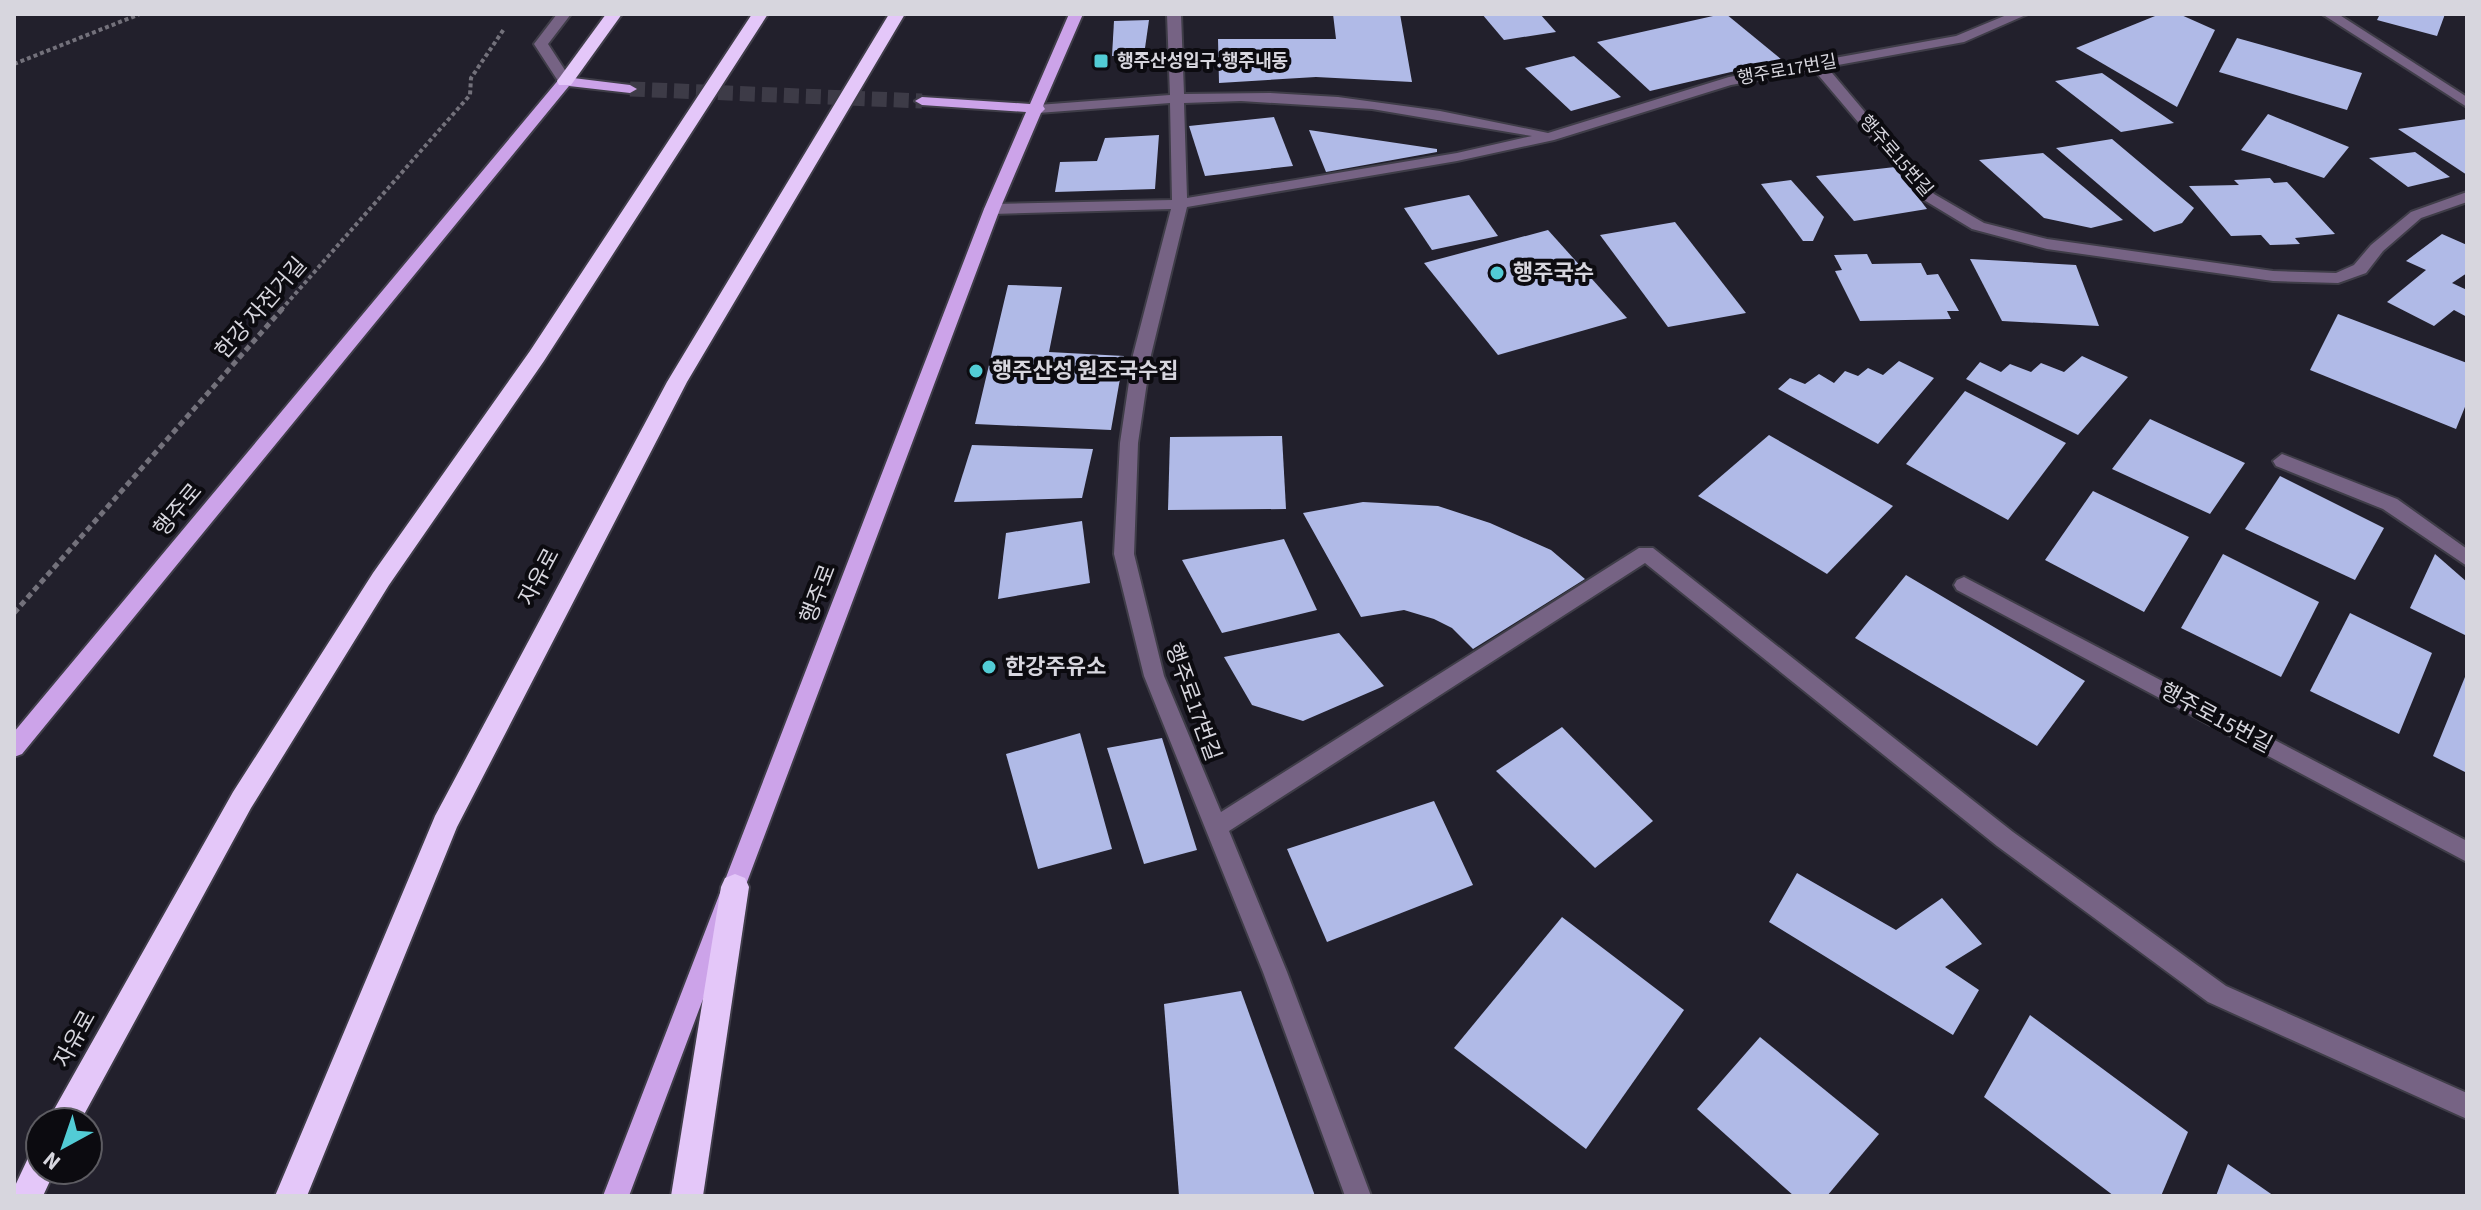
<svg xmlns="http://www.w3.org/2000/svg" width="2481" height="1210" viewBox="0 0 2481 1210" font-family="'Source Sans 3','Noto Sans KR',sans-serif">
<rect width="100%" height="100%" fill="#22202c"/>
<!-- building -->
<g fill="#b0bae7">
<polygon points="1333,14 1400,14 1412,82 1316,77 1219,83 1218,39 1336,39"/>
<polygon points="1482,14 1540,14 1556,32 1504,40"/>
<polygon points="1722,14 1726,14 1782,60 1650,91 1597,42"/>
<polygon points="2160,14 2179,14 2215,30 2177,107 2076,48"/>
<polygon points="2380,14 2445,14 2437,36 2377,20"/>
<polygon points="1149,20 1144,55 1112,56 1114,21"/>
<polygon points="2237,38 2362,73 2347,110 2219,72"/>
<polygon points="1574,56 1621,97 1571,111 1525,68"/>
<polygon points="2102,73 2174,123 2121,132 2055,81"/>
<polygon points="2268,114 2349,147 2324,178 2241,150"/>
<polygon points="1274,117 1293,166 1205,176 1189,126"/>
<polygon points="2467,119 2467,175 2398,129"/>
<polygon points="1309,130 1437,149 1437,152 1326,172"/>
<polygon points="1159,135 1155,189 1055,192 1060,162 1097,161 1105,138"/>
<polygon points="2112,139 2194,208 2182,223 2154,232 2056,148"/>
<polygon points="2415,152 2450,177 2408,187 2369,158"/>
<polygon points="2043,153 2123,220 2091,228 2044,218 1979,160"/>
<polygon points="1895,167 1927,209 1854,221 1816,176"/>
<polygon points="2270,178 2274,183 2287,182 2335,234 2295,238 2300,244 2270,245 2261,235 2231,236 2189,186 2239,185 2234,180"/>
<polygon points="1791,180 1824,217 1813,241 1803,241 1761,184"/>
<polygon points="1469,195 1498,236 1432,250 1404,208"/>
<polygon points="1675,222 1746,313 1668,327 1600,235"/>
<polygon points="1548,230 1627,318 1498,355 1424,263"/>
<polygon points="2442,234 2467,245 2467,273 2452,283 2467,290 2467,317 2454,310 2434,326 2387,302 2426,270 2406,261"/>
<polygon points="1867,254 1872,264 1921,263 1927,275 1938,274 1959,311 1947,311 1951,319 1860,321 1835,271 1842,270 1834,255"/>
<polygon points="1970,259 2076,265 2099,326 2002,321"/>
<polygon points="1008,285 1062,287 1049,352 1124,356 1111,430 975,424"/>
<polygon points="2338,314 2467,363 2467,402 2456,429 2310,370"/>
<polygon points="2082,356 2128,377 2078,435 1966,379 1980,362 2001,372 2010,364 2031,372 2041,363 2064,372"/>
<polygon points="1899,361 1934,378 1878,444 1778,389 1790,378 1805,384 1819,374 1834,383 1845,371 1858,376 1868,368 1883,375"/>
<polygon points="1965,391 2066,443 2008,520 1906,464"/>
<polygon points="2150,419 2245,463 2210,514 2112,469"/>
<polygon points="1769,435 1893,506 1827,574 1698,496"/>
<polygon points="1282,436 1286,509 1168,510 1170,437"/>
<polygon points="972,445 1093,449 1082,498 954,502"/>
<polygon points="2280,476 2384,528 2355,580 2245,529"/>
<polygon points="2093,491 2189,537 2144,612 2045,560"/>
<polygon points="1363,502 1438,506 1490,523 1551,550 1585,579 1473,649 1452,628 1434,619 1404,610 1361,617 1303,513"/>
<polygon points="1082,521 1090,583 998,599 1006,533"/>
<polygon points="1284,539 1317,610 1222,633 1182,560"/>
<polygon points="2223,554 2319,602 2281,677 2181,628"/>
<polygon points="2435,554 2467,582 2467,636 2410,608"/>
<polygon points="1906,575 2085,681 2037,746 1855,638"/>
<polygon points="2350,613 2432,653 2399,734 2310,691"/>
<polygon points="1339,633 1384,686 1303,721 1252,705 1224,657"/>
<polygon points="2467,672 2467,773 2433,756"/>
<polygon points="1562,727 1653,821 1595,868 1496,771"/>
<polygon points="1080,733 1112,849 1038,869 1006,754"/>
<polygon points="1162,738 1197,850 1144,864 1107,748"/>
<polygon points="1434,801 1473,885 1327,942 1287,849"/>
<polygon points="1797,873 1896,930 1942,898 1982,944 1945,967 1979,990 1953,1035 1769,922"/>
<polygon points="1562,917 1684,1010 1586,1149 1454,1048"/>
<polygon points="1241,991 1315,1196 1179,1196 1164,1004"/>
<polygon points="2030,1015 2188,1132 2161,1196 2114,1196 1984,1097"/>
<polygon points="1760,1037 1879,1134 1827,1196 1794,1196 1697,1109"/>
<polygon points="2228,1164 2274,1196 2216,1196"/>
</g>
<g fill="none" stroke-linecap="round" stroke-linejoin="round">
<!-- major-tunnel -->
<polyline stroke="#3d3b47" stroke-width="15" stroke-dasharray="15 7" stroke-linecap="butt" points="630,89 922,101"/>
<!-- minor casing -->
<g stroke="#3f3d48" stroke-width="4">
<g id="minor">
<polygon points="557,14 571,14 548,44 572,81 565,85 560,84 534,44"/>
<path d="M1167,14h14l3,80 86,-1 68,4 102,14 108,22 181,-56 227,-41 53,-22h19l-64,28 -137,25 107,127 50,29 63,16 226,32 63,2 18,-8 17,-20 40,-33 56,-20v10l-46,16 -38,33 -17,22 -28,10 -65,-2 -226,-32 -75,-20 -48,-29 -110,-130 -83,15 -177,55 -97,21 -270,46 -36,148 -13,88 -4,111 30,122 57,136 418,-264h14l360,284 213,154 241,107v26l-259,-117 -211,-156 -352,-283 -416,268 58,141 84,224h-26l-82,-224 -119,-296 -30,-122 6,-111 13,-88 38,-146 -179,5 -8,-5 8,-5 180,-4 -2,-97 -132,10 -7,-4 7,-4 132,-10zM1241,101l131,8 160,27 -75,17 -270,45 -3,-95z"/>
<polygon points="2322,14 2338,14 2467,97 2467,107"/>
<polygon points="2282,454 2397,499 2467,549 2467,566 2383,509 2276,466 2273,461"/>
<polygon points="1964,577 2467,841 2467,862 1957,590 1954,585 1957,580"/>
</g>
</g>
<!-- major casing -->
<g stroke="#3f3d48" stroke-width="4">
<g id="major">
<polygon points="1069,14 1083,14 1043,106 1045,109 1041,113 1000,209 629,1196 603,1196 984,209 1026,112 922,105 915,101 922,97 1030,104"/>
<polygon points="565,77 630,85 637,89 630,93 569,86 22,754 14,757 14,732 560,78"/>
</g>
</g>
<!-- highway casing -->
<g stroke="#3f3d48" stroke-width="4">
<g id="highway">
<polygon points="606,14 622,14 571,85 559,85 557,81"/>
<polygon points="752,14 768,14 544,361 389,585 251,808 80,1122 47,1122 233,792 373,573 530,351"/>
<polygon points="889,14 905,14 687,382 457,827 307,1196 275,1196 435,816 667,382"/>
<polygon points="735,874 745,878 749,887 703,1196 671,1196 721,887 725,878"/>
<polygon points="40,1151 40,1170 55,1170 43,1196 14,1196 14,1188 29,1156"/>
</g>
</g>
<!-- path-far1 -->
<g stroke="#73717b" stroke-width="4" stroke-dasharray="4 3" stroke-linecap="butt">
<polyline points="14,64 140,14"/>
<polyline points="281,310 470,95 471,78 504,29"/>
</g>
<!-- path -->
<polyline stroke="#73717b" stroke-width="5" stroke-dasharray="6 4" stroke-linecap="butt" points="14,613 283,308"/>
<!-- minor -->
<use href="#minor" fill="#766384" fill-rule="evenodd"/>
<!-- major -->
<use href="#major" fill="#cca3e9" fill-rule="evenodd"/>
<!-- highway -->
<use href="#highway" fill="#e4c7f9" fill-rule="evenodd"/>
</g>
<!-- markers -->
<g fill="#52ccd5" stroke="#0c0b10" stroke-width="3">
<rect x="1093" y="53" width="16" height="16" rx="4"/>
<circle cx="1497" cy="273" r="8"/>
<circle cx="976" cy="371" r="8"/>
<circle cx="989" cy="667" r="8"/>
</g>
<g text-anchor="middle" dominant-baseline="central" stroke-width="8" stroke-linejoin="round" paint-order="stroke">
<!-- far-poi labels -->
<g font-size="18" font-weight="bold" fill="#d7d6de" stroke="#0c0b10" text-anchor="start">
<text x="1117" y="61">행주산성입구.행주내동</text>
</g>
<!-- far-street labels -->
<g font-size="18" fill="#d7d6de" stroke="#0c0b10">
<text transform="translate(1787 70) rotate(-10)">행주로17번길</text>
<text transform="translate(1896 156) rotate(49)">행주로15번길</text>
</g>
<!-- poi labels -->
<g font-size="22" font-weight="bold" fill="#d7d6de" stroke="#0c0b10" text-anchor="start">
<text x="1513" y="273">행주국수</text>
<text x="992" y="371">행주산성 원조국수집</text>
<text x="1005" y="667">한강주유소</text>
</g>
<!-- street labels -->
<g font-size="22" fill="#d7d6de" stroke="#0c0b10">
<text transform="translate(261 308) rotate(-49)">한강 자전거길</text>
<text transform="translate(178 510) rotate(-50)">행주로</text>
<text transform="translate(539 577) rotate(-62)">자유로</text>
<text transform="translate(818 594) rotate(-69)">행주로</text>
<text transform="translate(1193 702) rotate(70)">행주로17번길</text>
<text transform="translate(2216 718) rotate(28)">행주로15번길</text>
<text transform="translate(75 1039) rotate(-61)">자유로</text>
</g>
</g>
<!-- border -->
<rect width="2481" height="1210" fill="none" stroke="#d7d6de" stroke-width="32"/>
<!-- north arrow -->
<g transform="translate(64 1146) rotate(220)"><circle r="38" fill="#0c0b10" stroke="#5d5c62" stroke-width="2"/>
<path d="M0-6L14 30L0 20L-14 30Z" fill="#52ccd5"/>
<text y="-12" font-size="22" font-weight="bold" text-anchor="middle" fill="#d7d6de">N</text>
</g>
</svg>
